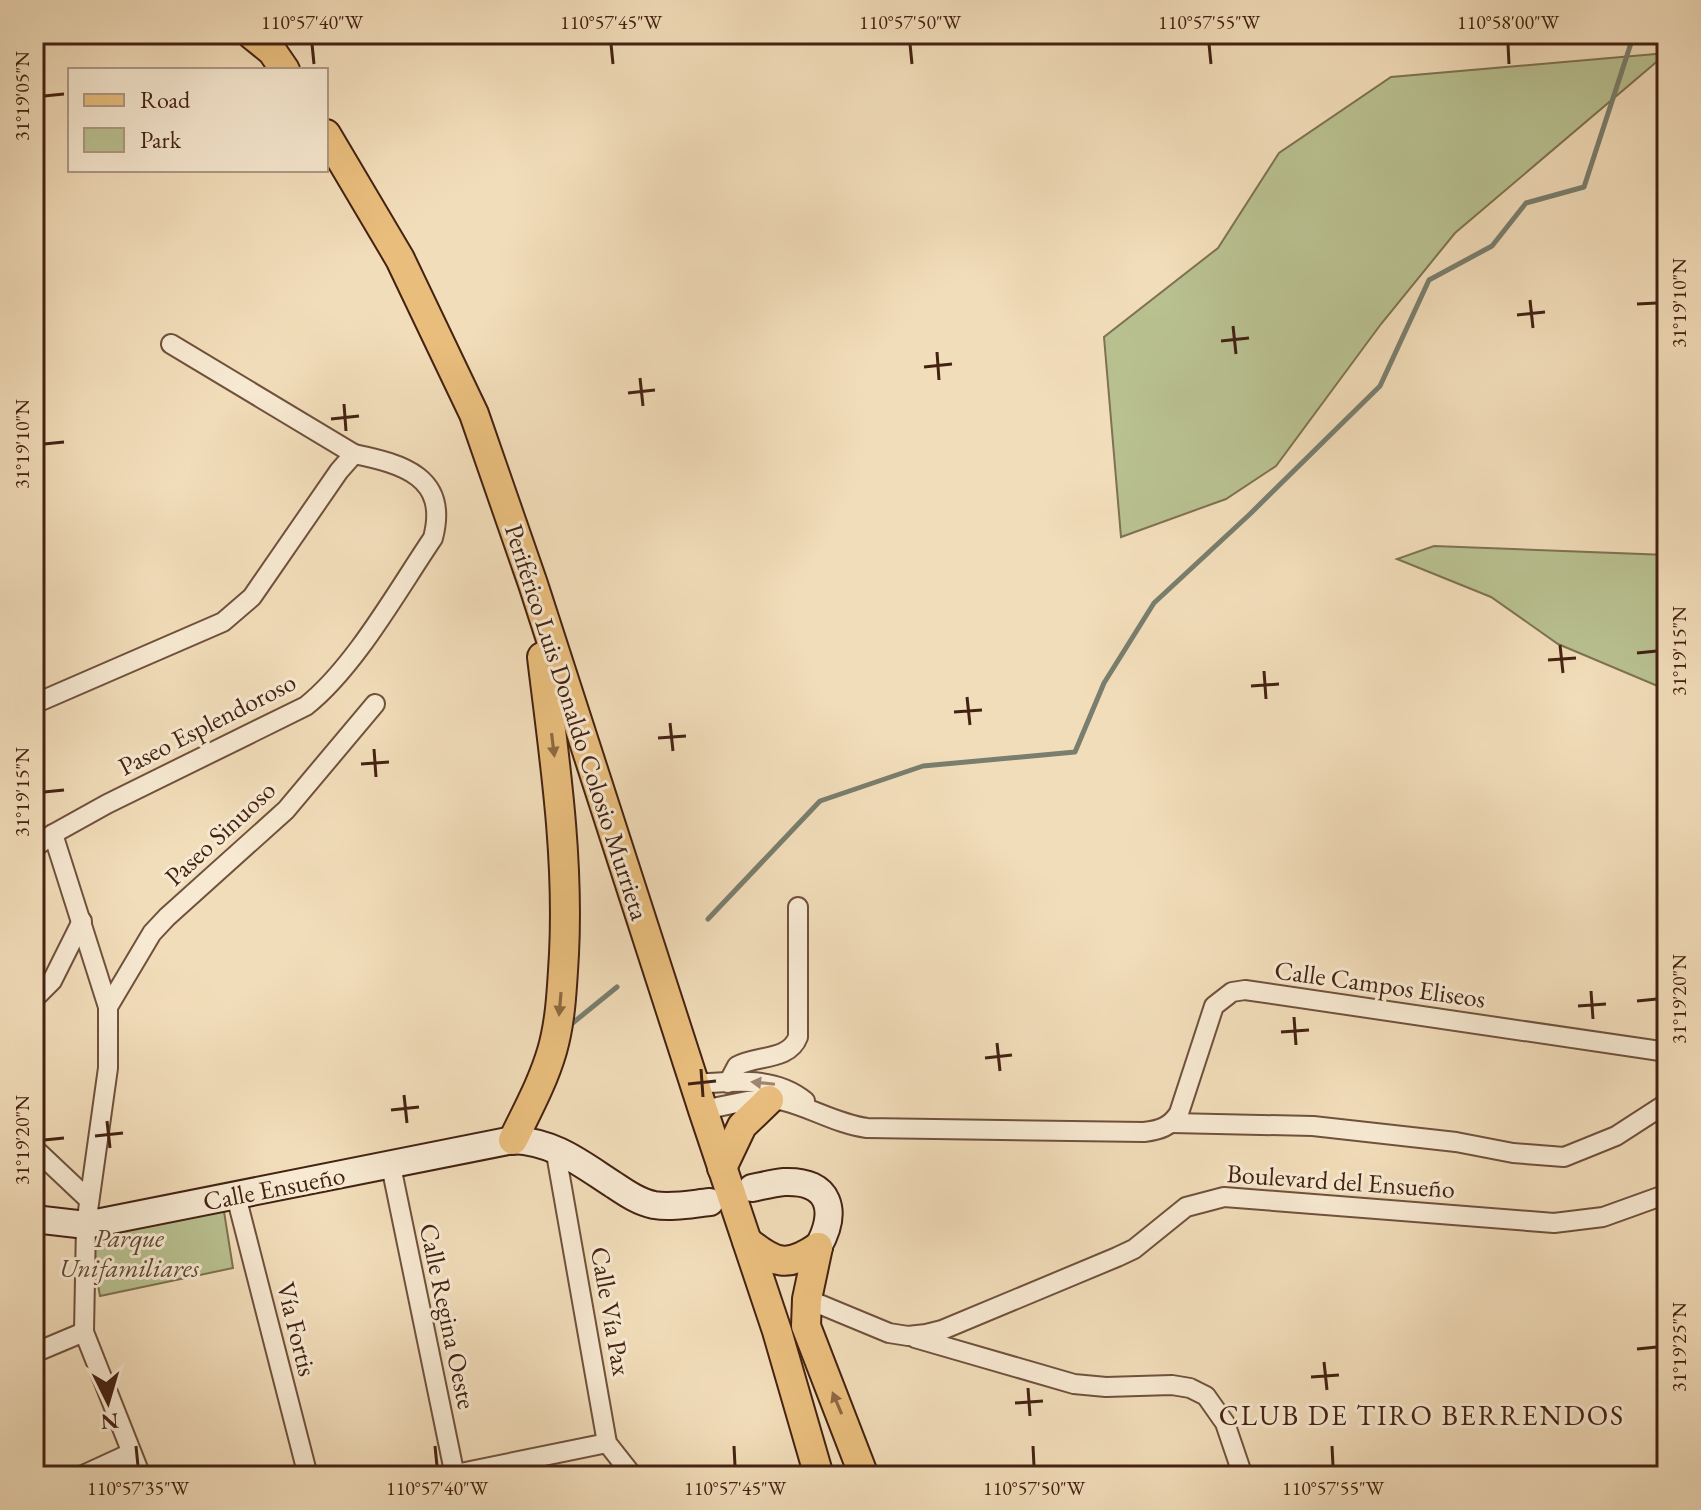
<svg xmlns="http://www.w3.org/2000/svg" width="1701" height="1510" viewBox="0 0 1701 1510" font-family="'EB Garamond',serif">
<rect width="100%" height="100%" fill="#f2ddba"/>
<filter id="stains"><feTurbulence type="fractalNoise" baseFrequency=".0025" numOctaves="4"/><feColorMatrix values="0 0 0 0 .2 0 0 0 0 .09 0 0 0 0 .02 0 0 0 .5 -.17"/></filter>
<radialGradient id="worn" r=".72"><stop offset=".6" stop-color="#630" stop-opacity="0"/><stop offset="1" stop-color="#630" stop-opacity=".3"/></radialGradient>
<!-- green -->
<g fill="#b9c191" stroke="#7e7252" stroke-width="2">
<polygon points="1667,53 1455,233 1381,324 1276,466 1226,499 1121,537 1104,337 1218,248 1279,153 1391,77"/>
<polygon points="1434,546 1667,555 1667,690 1558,644 1491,597 1397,559"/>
<polygon points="222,1199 233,1268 100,1296 87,1225"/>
</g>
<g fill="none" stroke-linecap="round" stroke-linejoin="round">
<!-- stream -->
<g stroke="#797e6e" stroke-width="5">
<polyline points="708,919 820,801 923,766 1075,752 1104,683 1154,603 1250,514 1380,386 1429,280 1492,246 1526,203 1584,187 1634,34"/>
<polyline points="569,1026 617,987"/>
</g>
<!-- street casing -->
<g stroke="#70513c" stroke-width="22">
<g id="street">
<polyline points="171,344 354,454"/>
<path d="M34,704l189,-82 29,-25 87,-126 15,-17c49,10 95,23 79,84 -36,53 -78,129 -127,168l-199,98 -54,30 -19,14"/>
<polyline points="53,834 108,1007"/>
<polyline points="34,999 52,981 82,921"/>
<path d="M728,1083l9,-17c19,-11 52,-5 61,-29v-130"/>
<path d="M694,1084c39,-2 79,-9 111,17"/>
<path d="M703,1110c24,-4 56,-15 81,-9 28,7 53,23 83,27l277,4c16,-2 26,-5 35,-19l35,-107 18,-14 13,-2 422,62"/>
<polyline points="1172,1123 1313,1126 1456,1142 1513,1153 1564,1157 1616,1136 1667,1103"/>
<polyline points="34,1148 88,1199"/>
<polyline points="555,1148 607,1443 633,1476"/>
<polyline points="391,1166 455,1476"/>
<polyline points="236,1196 308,1476"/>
<polyline points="807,1299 889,1333 908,1336 926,1334 942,1330 1117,1257 1134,1249 1186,1207 1224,1197 1554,1223 1603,1217 1667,1194"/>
<polyline points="915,1338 1074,1384 1106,1387 1172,1385 1190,1388 1206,1396 1225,1423 1243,1476"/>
<polyline points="34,1353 84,1332"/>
<polyline points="81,1476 131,1453"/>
<polyline points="141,1476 84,1332 86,1225 108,1068 108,1007 152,933 167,917 286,810 375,704"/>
<polyline points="446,1476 607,1443"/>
</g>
</g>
<!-- secondary casing -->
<g stroke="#442212" stroke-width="30">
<g id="secondary">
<path d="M752,1188c10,-2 21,-5 32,-6 47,-2 54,30 34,65"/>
<path d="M34,1219l52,6 427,-85c42,2 67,23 101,45 12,8 25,17 40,20 18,3 37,-1 56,-3"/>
</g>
</g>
<!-- primary casing -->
<g stroke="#442212" stroke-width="32">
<g id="primary">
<polyline points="251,34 272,51 285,70"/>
<polyline points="326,134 400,259 474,414 533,584 703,1110 777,1331 819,1476"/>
<path d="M513,1140c14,-29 30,-58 39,-89 9,-31 10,-65 12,-97 5,-100 -10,-198 -22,-297"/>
<polyline points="722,1168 742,1126 769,1100"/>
<path d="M747,1241c28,23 40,27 71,6"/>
<polyline points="818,1247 807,1299 806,1326 864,1476"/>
</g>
</g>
<!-- street -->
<use href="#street" stroke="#f7e9d2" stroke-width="18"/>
<!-- secondary -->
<use href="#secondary" stroke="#f7e9d2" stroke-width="26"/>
<!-- primary -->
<use href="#primary" stroke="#e9be7d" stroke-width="28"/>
</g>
<!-- one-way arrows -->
<defs><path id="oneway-solid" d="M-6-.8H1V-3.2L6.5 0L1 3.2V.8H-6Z" transform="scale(2)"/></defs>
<g fill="#8e6842">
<use href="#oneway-solid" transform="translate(553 745) rotate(83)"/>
<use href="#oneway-solid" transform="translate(560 1004) rotate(95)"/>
<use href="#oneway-solid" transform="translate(837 1403) rotate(-113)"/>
</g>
<use fill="#9e8672" href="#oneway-solid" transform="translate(763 1083) rotate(-174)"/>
<!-- ticks -->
<path fill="none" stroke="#442212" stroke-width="3" d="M312,44l2,20M611,44l2,20M910,44l2,20M1209,44l2,20M1508,44l1,20M44,96l20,-2M1530,300l3,28M1637,304l20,-1M1517,315l28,-3M1233,326l3,28M1221,341l28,-3M937,352l2,28M924,367l28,-3M640,378l3,28M628,393l27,-3M344,404l2,27M331,419l28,-3M44,444l20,-2M1560,645l3,28M1637,653l20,-2M1548,660l28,-2M1264,671l2,28M1251,686l28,-2M967,697l3,28M954,712l28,-2M670,723l3,28M658,738l28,-2M374,749l2,28M361,764l28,-2M44,792l20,-2M1591,991l2,28M1637,1001l20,-2M1578,1006l28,-2M1294,1017l2,28M1281,1032l28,-2M997,1043l3,28M985,1058l27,-3M701,1069l2,28M688,1084l28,-3M404,1095l3,28M391,1110l28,-3M107,1121l3,27M95,1136l28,-3M44,1140l20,-2M1637,1349l20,-2M1324,1362l3,28M1311,1377l28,-2M1028,1388l2,28M1015,1403l28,-2M136,1446l2,20M435,1446l2,20M734,1446l1,20M1033,1446l1,20M1332,1446l1,20"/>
<g text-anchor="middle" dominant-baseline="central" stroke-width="6" stroke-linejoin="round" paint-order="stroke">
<!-- street labels -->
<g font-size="26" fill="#442212" stroke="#f7e9d2">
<text transform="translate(577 722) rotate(72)">Periférico Luis Donaldo Colosio Murrieta</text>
<text transform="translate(207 724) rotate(-27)">Paseo Esplendoroso</text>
<text transform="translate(220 833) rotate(-43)">Paseo Sinuoso</text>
<text transform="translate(1380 984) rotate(8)">Calle Campos Eliseos</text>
<text transform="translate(1341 1181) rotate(4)">Boulevard del Ensueño</text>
<text transform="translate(274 1188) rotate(-11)">Calle Ensueño</text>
<text transform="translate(611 1311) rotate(80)">Calle Vía Pax</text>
<text transform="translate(448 1316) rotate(78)">Calle Regina Oeste</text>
<text transform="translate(297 1329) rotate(76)">Vía Fortis</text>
</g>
<!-- park labels -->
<g font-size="26" font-style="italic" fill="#614a32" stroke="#f7e9d2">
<text x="129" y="1238">Parque<tspan x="129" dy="30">Unifamiliares</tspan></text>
</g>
<!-- neighbourhood labels -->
<g font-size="28" letter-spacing="2" fill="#442212" stroke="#f7e9d2">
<text x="1422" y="1415">CLUB DE TIRO BERRENDOS</text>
</g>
</g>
<!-- margin -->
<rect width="1701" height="1510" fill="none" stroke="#f2ddba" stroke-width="88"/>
<!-- legend -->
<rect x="68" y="68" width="260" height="104" fill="#f7e9d2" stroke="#af9985" stroke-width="2"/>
<rect x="84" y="94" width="40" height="12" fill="#e9be7d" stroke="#af9985" stroke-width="2"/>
<text x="140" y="108" font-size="24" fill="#442212">Road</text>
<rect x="84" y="128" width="40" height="24" fill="#b9c191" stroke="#af9985" stroke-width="2"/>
<text x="140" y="148" font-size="24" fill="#442212">Park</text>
<!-- north arrow -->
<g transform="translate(108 1402) rotate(175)" stroke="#f7e9d2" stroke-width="6" paint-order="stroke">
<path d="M0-6L14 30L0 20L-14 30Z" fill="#442212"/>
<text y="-12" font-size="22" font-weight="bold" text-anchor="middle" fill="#442212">N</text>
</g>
<rect x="44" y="44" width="1613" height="1422" fill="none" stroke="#442212" stroke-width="3"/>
<g font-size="20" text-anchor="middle" fill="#442212">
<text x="312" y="29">110°57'40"W</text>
<text x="611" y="29">110°57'45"W</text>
<text x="910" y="29">110°57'50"W</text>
<text x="1209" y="29">110°57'55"W</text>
<text x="1508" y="29">110°58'00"W</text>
<text transform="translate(22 96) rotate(-90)" y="7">31°19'05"N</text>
<text transform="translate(1679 303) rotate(-90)" y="7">31°19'10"N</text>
<text transform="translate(22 444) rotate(-90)" y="7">31°19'10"N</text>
<text transform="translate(1679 651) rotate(-90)" y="7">31°19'15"N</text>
<text transform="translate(22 792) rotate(-90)" y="7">31°19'15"N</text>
<text transform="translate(1679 999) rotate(-90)" y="7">31°19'20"N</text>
<text transform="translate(22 1140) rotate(-90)" y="7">31°19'20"N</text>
<text transform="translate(1679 1347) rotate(-90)" y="7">31°19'25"N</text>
<text x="138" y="1495">110°57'35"W</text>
<text x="437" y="1495">110°57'40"W</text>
<text x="735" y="1495">110°57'45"W</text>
<text x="1034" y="1495">110°57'50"W</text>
<text x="1333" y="1495">110°57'55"W</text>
</g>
<rect width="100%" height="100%" filter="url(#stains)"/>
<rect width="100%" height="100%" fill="url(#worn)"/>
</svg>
